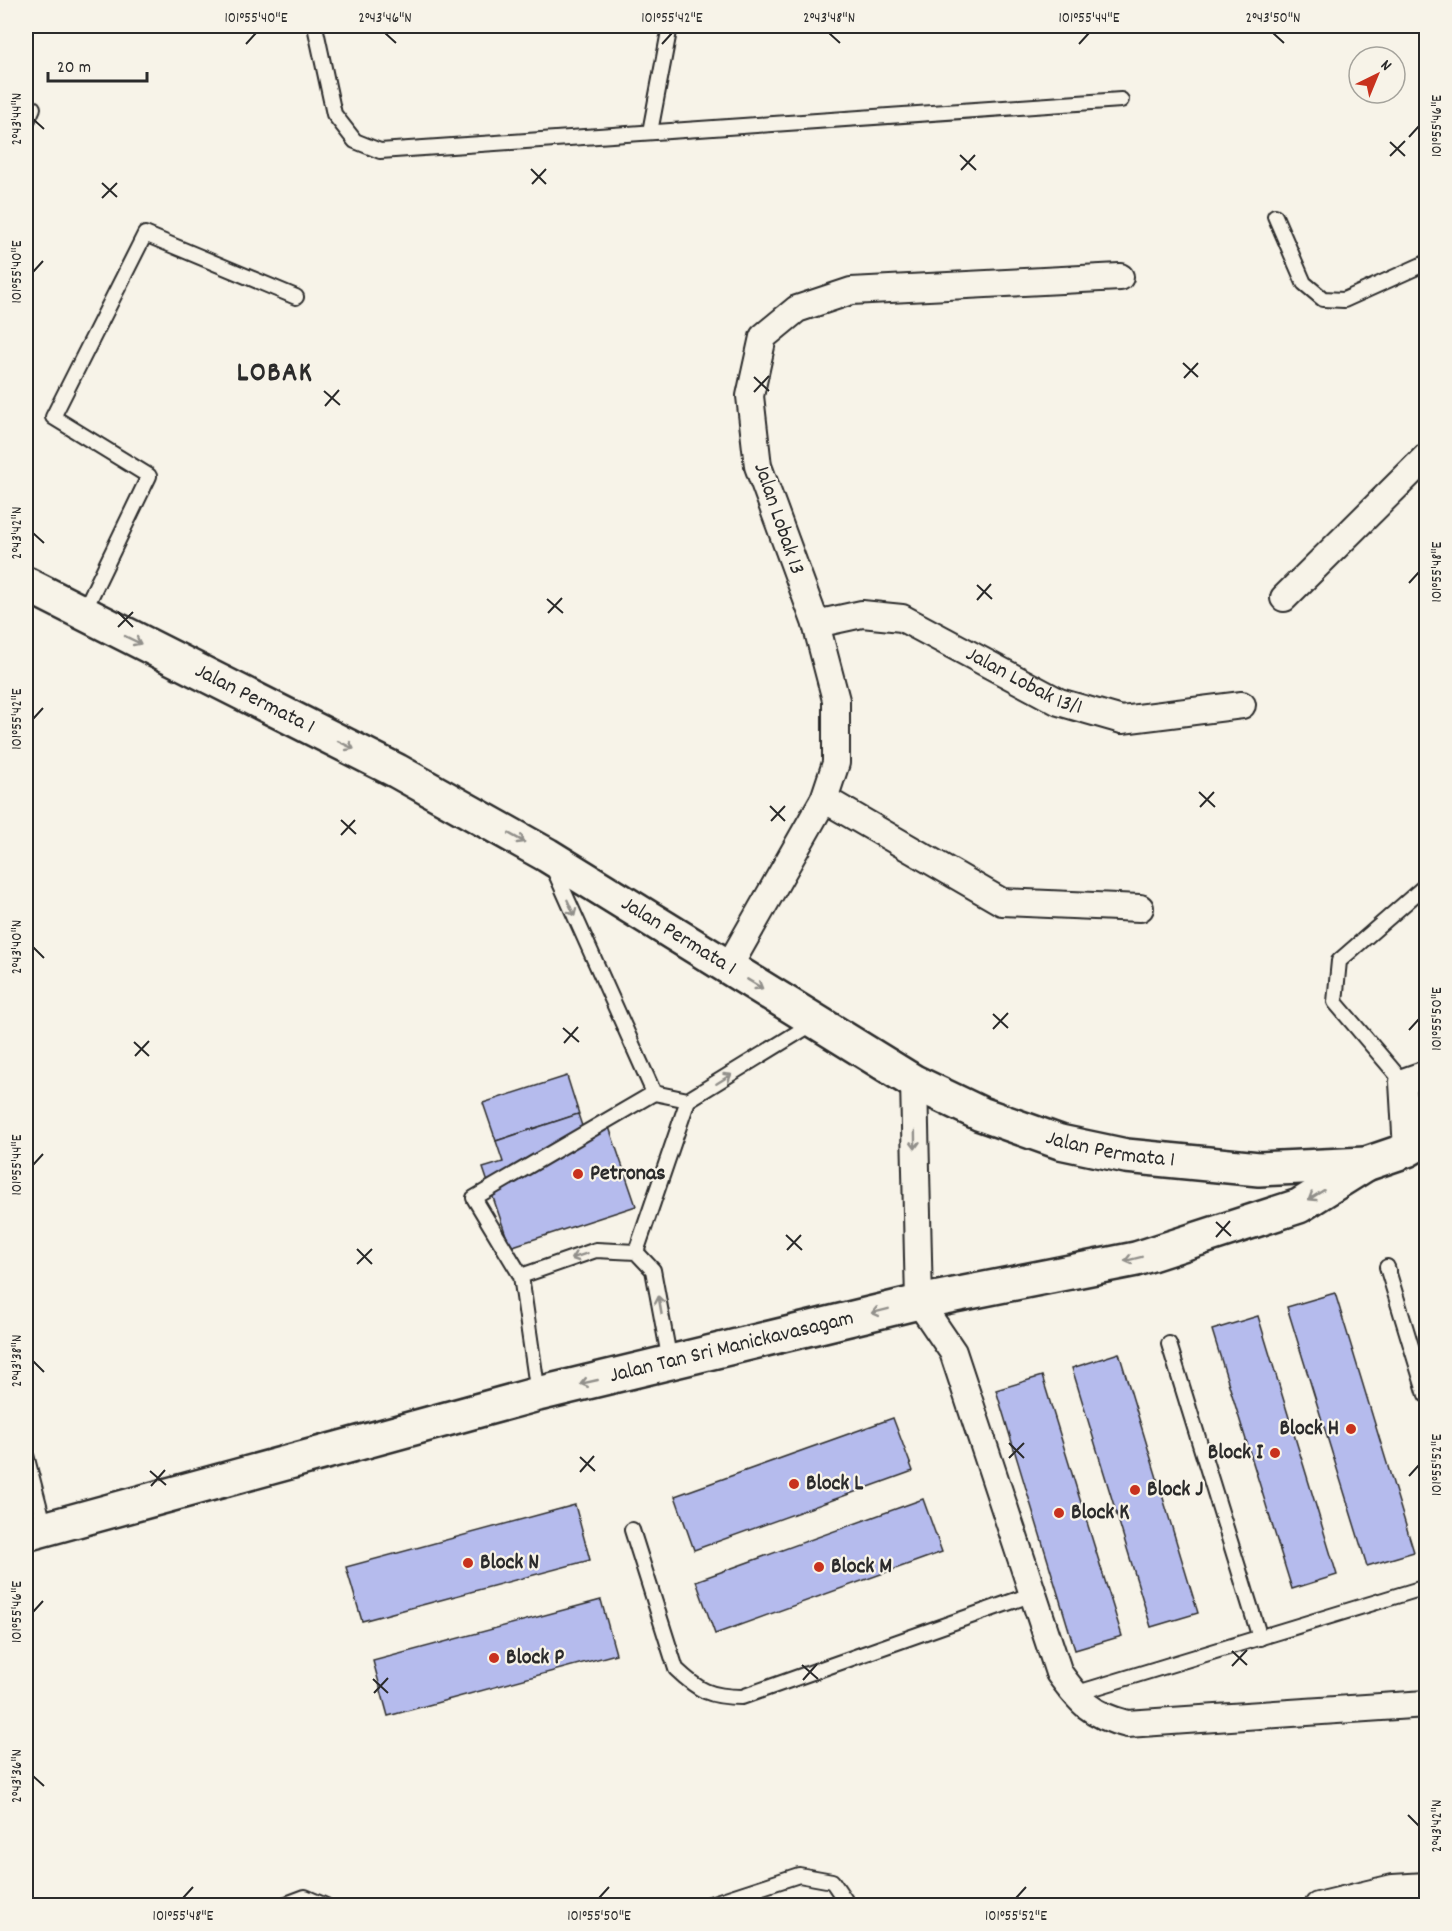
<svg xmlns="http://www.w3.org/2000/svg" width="1452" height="1931" viewBox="0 0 1452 1931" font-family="Dekko,sans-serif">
<rect width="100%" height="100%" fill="#f7f3e8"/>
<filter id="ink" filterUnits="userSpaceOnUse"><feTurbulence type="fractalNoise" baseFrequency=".0167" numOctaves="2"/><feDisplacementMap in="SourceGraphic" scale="12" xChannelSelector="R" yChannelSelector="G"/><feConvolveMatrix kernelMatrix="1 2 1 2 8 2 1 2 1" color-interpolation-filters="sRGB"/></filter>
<g filter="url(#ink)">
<!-- building -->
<g fill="#b5bbed" stroke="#2b2b2b" stroke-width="1.5">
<polygon points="567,1076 579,1114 496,1141 483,1103"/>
<polygon points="578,1114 585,1135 609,1127 636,1206 510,1247 483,1168 503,1162 496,1141"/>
<polygon points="1335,1293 1414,1552 1367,1566 1287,1307"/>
<polygon points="1258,1316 1337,1575 1292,1589 1212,1330"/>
<polygon points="1119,1353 1198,1613 1151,1627 1072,1368"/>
<polygon points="1042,1376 1122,1636 1075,1650 996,1390"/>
<polygon points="893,1418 913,1471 694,1550 675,1496"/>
<polygon points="923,1499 942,1552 715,1634 696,1581"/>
<polygon points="575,1505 590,1560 362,1621 346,1567"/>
<polygon points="601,1600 616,1654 388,1716 373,1661"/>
</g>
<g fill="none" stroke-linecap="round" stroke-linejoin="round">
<!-- service casing -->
<g stroke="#2b2b2b" stroke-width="18">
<g id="service">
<polyline points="315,26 334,114 355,141 380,151 1121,100"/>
<polyline points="26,124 33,108"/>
<polyline points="650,132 670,26"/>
<polyline points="1275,216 1304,283 1323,299 1344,300 1426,263"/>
<polyline points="83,613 149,476 53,417 145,234 296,297"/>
<polyline points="552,865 654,1093 688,1100 815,1022"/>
<polyline points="1403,1082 1335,1002 1339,961 1426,885"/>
<polyline points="636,1252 688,1100"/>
<polyline points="1387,1267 1426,1395"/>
<polyline points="521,1276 474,1198 654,1093"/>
<polyline points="1169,1344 1260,1638"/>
<polyline points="538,1394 521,1276 596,1250 636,1252 653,1270 670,1362"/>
<polyline points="26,1455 45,1528"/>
<path d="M632,1530l44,139c23,22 34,28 66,28l291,-103"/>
<polyline points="1074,1694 1426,1587"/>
<polyline points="1404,1893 1426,1902"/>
<polyline points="281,1906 305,1897 326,1906"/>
<polyline points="704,1906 799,1875 832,1881 849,1906"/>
</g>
</g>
<!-- minor casing -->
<g stroke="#2b2b2b" stroke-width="30">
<g id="minor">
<polyline points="1284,598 1426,457"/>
<path id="s1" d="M816,624l46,-10 40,4 157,84 63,18 120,-15"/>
<polyline points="824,799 1002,902 1140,908"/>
<polyline points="728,968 824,799 836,763 836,700 816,624 758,466 750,396 763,337 797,309 851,291 1120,277"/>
<path d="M914,1082l5,220 34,50 106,321c21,29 32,42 68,51l299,-20"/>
<polyline points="1407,1150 1403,1082 1426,1074"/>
<polyline points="1318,1906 1393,1888 1426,1886"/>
</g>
</g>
<!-- secondary casing -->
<g stroke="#2b2b2b" stroke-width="38">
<g id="secondary">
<path id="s2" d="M26,584l371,187 150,84 367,227 67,32 79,28 66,14 133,13 107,-5"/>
<path id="s3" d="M26,1534l512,-140 381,-92 217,-43 163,-53 67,-42 41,-14 19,-11"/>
</g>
</g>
<!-- service -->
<use href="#service" stroke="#f7f3e8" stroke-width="14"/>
<!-- minor -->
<use href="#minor" stroke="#f7f3e8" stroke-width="26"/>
<!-- secondary -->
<use href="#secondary" stroke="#f7f3e8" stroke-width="33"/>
</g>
<!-- one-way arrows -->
<defs><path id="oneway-shaft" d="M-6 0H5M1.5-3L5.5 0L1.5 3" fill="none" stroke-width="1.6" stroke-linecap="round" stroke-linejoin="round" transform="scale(1.5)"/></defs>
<g stroke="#918f8a">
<use href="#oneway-shaft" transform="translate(133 640) rotate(26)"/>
<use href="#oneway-shaft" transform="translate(346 745) rotate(26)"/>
<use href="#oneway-shaft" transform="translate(517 838) rotate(29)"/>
<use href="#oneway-shaft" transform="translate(571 908) rotate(66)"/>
<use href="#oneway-shaft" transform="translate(755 984) rotate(31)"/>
<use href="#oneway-shaft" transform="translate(724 1079) rotate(-32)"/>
<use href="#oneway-shaft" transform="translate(915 1140) rotate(89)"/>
<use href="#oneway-shaft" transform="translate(1316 1195) rotate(148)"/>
<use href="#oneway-shaft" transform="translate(579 1256) rotate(161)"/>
<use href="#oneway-shaft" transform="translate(1133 1259) rotate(166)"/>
<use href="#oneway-shaft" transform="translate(660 1305) rotate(-100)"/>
<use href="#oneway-shaft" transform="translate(880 1311) rotate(166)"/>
<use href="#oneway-shaft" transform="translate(589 1382) rotate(167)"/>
</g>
</g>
<!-- ticks -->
<path fill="none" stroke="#2b2b2b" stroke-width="2" d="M385,33l11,10M829,33l11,10M1273,33l11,10M246,44l10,-11M662,44l10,-11M1079,44l10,-11M33,119l11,10M1409,137l10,-11M1390,142l15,14M960,155l16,15M1390,156l15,-15M531,169l15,15M961,170l14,-15M102,183l15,14M532,184l14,-15M102,198l15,-15M33,272l10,-11M1183,363l15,14M754,377l15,14M1184,378l14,-15M324,391l16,14M754,392l15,-16M325,406l14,-16M33,533l11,10M1409,583l10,-11M977,585l15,14M547,599l16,14M977,600l14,-16M118,612l15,15M548,613l14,-15M118,627l15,-15M33,719l10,-11M1199,792l16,15M770,806l15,15M1200,807l14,-15M341,820l15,14M771,821l14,-15M341,835l14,-15M33,947l11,11M993,1014l15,14M563,1028l16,14M993,1029l15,-16M1409,1030l10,-11M134,1042l15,14M564,1043l14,-16M135,1056l14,-15M33,1165l10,-11M1216,1222l15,14M786,1235l16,15M1216,1237l14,-16M357,1249l15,15M787,1250l14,-15M357,1264l15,-15M33,1361l11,11M1009,1443l15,15M580,1457l15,14M1009,1458l15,-15M150,1471l16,14M580,1472l14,-16M1409,1476l10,-11M151,1486l14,-16M33,1612l10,-11M1232,1651l15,14M802,1665l16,14M1232,1666l15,-16M373,1679l15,14M803,1680l14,-16M374,1693l14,-15M33,1776l11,10M1408,1815l11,11M183,1898l10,-11M599,1898l10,-11M1016,1898l10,-11"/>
<!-- markers -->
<g fill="#c8321e" stroke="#f7f3e8" stroke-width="2">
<circle cx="578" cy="1174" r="6"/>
<circle cx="1351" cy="1429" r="6"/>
<circle cx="1275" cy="1453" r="6"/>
<circle cx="794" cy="1484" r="6"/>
<circle cx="1135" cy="1490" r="6"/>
<circle cx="1059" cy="1513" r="6"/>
<circle cx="468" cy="1563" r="6"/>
<circle cx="819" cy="1567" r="6"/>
<circle cx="494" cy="1658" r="6"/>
</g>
<g text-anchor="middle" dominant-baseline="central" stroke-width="4.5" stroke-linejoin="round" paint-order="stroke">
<!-- street labels -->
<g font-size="22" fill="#2b2b2b" stroke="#f7f3e8">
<text transform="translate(778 519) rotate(71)">Jalan Lobak 13</text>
<text stroke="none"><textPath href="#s1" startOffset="225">Jalan Lobak 13/1</textPath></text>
<text stroke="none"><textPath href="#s2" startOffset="256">Jalan Permata 1</textPath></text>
<text stroke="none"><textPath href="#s2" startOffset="742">Jalan Permata 1</textPath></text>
<text stroke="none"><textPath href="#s2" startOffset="1228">Jalan Permata 1</textPath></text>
<text stroke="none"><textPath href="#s3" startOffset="730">Jalan Tan Sri Manickavasagam</textPath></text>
</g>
<!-- poi labels -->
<g font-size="22" font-weight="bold" fill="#2b2b2b" stroke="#f7f3e8" text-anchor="start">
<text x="590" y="1174">Petronas</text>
<text x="1339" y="1429" text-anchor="end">Block H</text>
<text x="1263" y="1453" text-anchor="end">Block I</text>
<text x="806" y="1484">Block L</text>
<text x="1147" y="1490">Block J</text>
<text x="1071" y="1513">Block K</text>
<text x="480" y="1563">Block N</text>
<text x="831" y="1567">Block M</text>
<text x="506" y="1658">Block P</text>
</g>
<!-- district labels -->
<g font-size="28" font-weight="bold" letter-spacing="1.5" fill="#2b2b2b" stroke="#f7f3e8">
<text x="275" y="375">LOBAK</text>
</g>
</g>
<!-- margin -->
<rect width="1452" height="1931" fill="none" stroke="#f7f3e8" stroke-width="66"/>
<!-- north arrow -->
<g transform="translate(1377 75) rotate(43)"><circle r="28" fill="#f7f3e8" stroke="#a5a39c" stroke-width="1.5"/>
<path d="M0-4.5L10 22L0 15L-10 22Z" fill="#c8321e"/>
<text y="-9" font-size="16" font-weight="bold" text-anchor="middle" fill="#2b2b2b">N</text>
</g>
<!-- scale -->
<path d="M48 72v9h99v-9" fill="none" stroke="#2b2b2b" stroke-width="3"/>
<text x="57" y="72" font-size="18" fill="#2b2b2b" stroke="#f7f3e8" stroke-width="4.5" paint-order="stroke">20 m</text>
<rect x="33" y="33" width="1386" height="1865" fill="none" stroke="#2b2b2b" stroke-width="2"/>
<g font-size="15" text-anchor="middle" fill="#2b2b2b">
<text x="256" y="22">101°55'40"E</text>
<text x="385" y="22">2°43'46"N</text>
<text x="672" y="22">101°55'42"E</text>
<text x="829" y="22">2°43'48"N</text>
<text x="1089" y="22">101°55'44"E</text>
<text x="1273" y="22">2°43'50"N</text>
<text transform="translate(16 119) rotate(-90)" y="5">2°43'44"N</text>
<text transform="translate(1436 126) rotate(-90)" y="5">101°55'46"E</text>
<text transform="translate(16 272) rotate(-90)" y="5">101°55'40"E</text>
<text transform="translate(16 533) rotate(-90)" y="5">2°43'42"N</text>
<text transform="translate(1436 572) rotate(-90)" y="5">101°55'48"E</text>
<text transform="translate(16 719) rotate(-90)" y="5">101°55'42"E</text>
<text transform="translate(16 947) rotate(-90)" y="5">2°43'40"N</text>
<text transform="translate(1436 1019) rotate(-90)" y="5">101°55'50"E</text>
<text transform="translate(16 1165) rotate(-90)" y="5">101°55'44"E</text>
<text transform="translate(16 1361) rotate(-90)" y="5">2°43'38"N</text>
<text transform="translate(1436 1465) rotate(-90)" y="5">101°55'52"E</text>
<text transform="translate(16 1612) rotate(-90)" y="5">101°55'46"E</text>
<text transform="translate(16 1776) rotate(-90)" y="5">2°43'36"N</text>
<text transform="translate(1436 1826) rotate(-90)" y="5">2°43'42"N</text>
<text x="183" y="1920">101°55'48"E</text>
<text x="599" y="1920">101°55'50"E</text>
<text x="1016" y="1920">101°55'52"E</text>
</g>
</svg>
